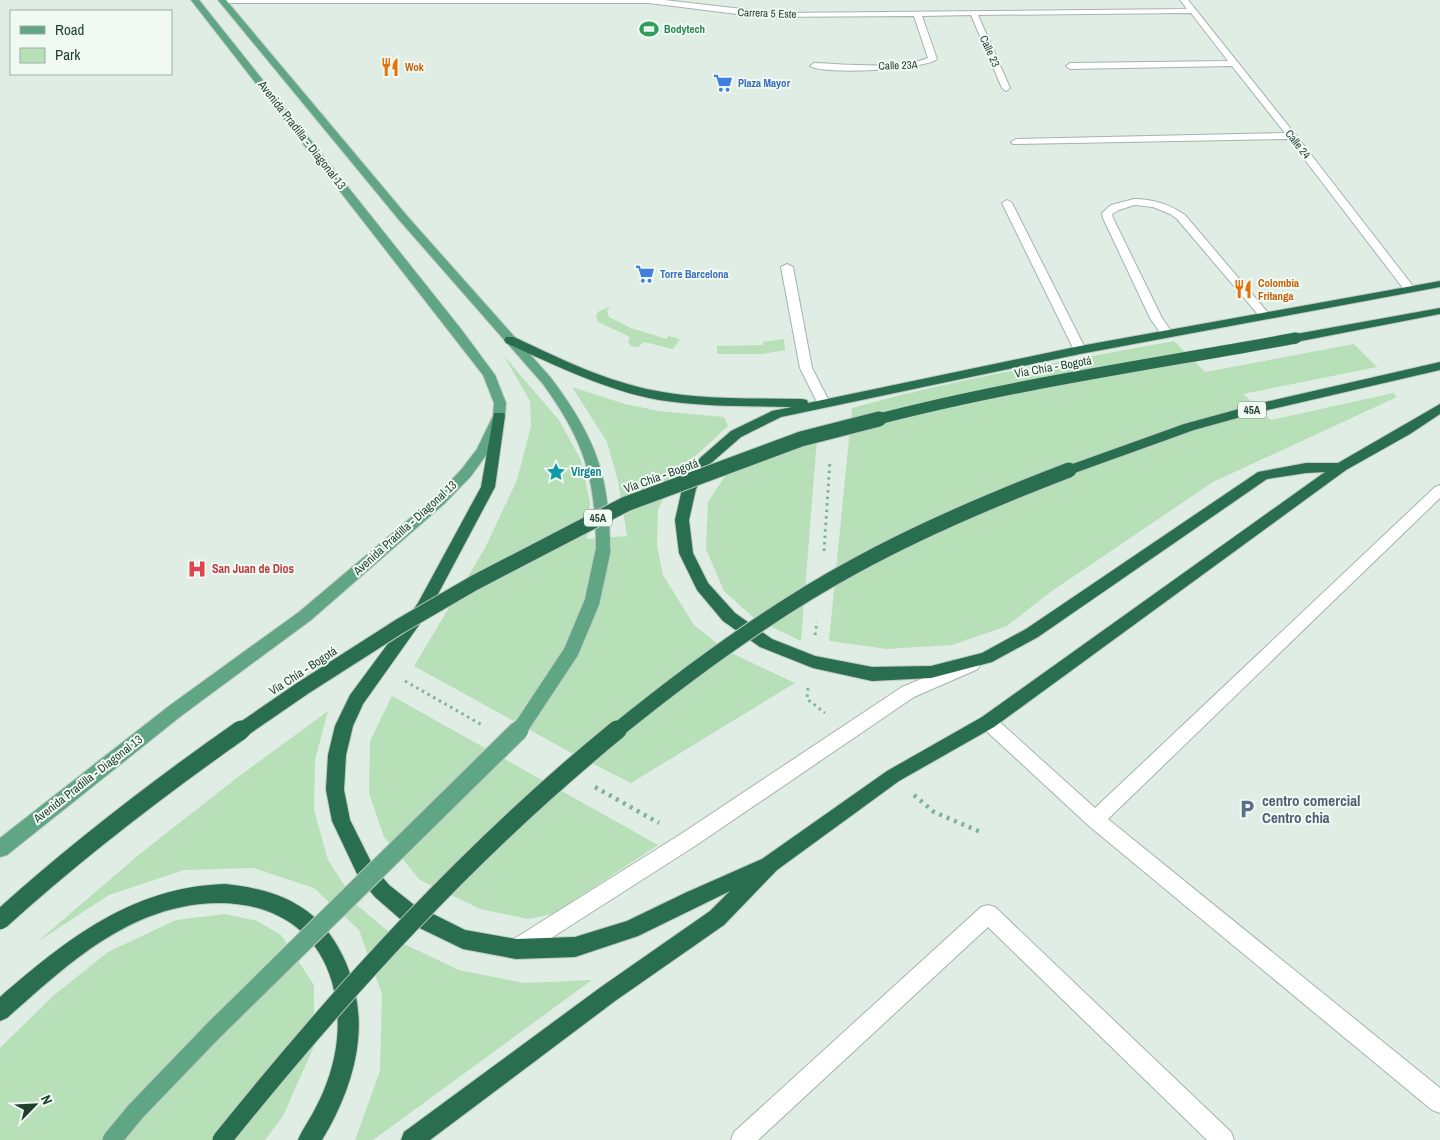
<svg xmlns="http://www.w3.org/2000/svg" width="1440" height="1140" viewBox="0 0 1440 1140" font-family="'Archivo Narrow',sans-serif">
<rect width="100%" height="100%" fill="#e0ede4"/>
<!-- green -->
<g fill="#b7e0b9">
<polygon points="610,307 607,311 609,317 631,328 667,339 668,336 680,339 673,349 644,342 638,347 631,346 628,342 630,337 598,322 596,316 599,311"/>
<polygon points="784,339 785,350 763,354 717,354 717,346 763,345 763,342"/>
<path d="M1174,341l31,31 149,-28 23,23 -134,27 28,26 122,-27 4,4 -184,85 -164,111 -42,33 -55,19 -65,4 -58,-8 23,-233c106,-30 215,-47 322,-67z"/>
<polygon points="504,356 559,420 581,460 590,503 587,539 627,536 618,481 607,442 572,387 625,404 659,411 724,417 728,426 677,473 658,509 657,546 663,575 694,625 725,650 795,683 631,783 566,750 414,666 485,548 517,480 531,426 530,401"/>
<polygon points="818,426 801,641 755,619 724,591 706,549 708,502 725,476 766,446"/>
<polygon points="392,696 658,845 553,914 528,919 480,909 420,880 384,837 369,793 370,741"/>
<polygon points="328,711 315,760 314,810 328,860 358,906 402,943 459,970 524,983 592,980 373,1140 355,1140 380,1071 382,994 359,930 314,888 253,868 184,870 109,895 37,942 141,853 238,777"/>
<polygon points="225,914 257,921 281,935 314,985 314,1046 283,1116 265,1140 0,1140 0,1048 53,996 108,952 176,920"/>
</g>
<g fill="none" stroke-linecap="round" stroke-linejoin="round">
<!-- minor casing -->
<g stroke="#a2b5aa" stroke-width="2">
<g id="minor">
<path d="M220,0h444l113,13 410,-4 -7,-9h8l107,134 121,156 -2,2h-8l-117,-153 -276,5 -2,-2 5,-3 269,-6 -53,-67 -162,3 -4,-3 4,-3 158,-2 -37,-48 -213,2 32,73 -4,3 -4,-3 -31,-73 -49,1 15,43c-12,11 -115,16 -127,7l4,-3c31,1 87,7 114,-5l-14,-42 -153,1 -112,-14h-426z"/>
<path d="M1134,199c19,0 35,5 51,16l84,99 2,2 -2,2h-8l-84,-99 -7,-5 -17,-7 -19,-2 -15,5 -7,4 1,4 49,100 11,16 -2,3h-8l-13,-19 -47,-100 -1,-5 9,-8z"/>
<polygon points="1007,200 1012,203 1086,350 1084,353 1076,353 1074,350 1002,203"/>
<polygon points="787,264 793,267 812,368 830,403 829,406 819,406 800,368 781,267"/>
<polygon points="1440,485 1440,498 1108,819 1440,1088 1440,1113 1432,1110 1089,826 982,727 980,722 982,717 988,715 994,717 1095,808 1435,487"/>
<polygon points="972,658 978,659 980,664 978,669 914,697 695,846 523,956 516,959 509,956 506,949 509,942 681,834 902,687"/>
<polygon points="988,905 995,907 1231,1132 1234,1140 1207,1140 988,927 758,1140 731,1140 734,1132 981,907"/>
</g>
</g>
<!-- major casing -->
<g stroke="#c0c9c5" stroke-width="2">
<g id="major">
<polygon points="191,0 199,0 461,329 495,375 506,403 505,416 490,450 471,476 444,504 311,620 181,716 7,855 0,857 0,838 169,706 299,612 434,498 461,470 477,449 493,416 494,403 483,375"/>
<path d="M218,0h8l182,217 143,161c45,60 59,98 59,173l-2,4 -5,1 -5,-1 -2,-4c0,-72 -11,-109 -53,-167l-143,-163z"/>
</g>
</g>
<!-- highway casing -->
<g stroke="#c0c9c5" stroke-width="2">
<g id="highway">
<path d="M1440,281v6l-360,67 -299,63 -40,20 -31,27 -14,25 -7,31 4,33 15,30 27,30 37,26 43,17 57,11 59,-1 51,-13 44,-24 232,-157 48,-9h32l102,-59v10l-30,20 -64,36 -352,257 -95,54 -122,89 -53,55 -109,76 -185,139h-29l3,-8 197,-145 109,-76 20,-20 -92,45 -63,21 -59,2 -53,-10 -64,-31 -24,-21 -16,-19 -27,-57 -6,-31 2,-35 7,-29 15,-31 68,-92 63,-116 13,-74h10l1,3 -10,71 -66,124 -66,93 -10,22 -7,29 -2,35 6,30 23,46 16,19 24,19 52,26 51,9 59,-2 52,-16 58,-28 77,-34 125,-88 95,-54 343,-245 -19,1 -39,6 -229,158 -46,25 -61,16 -59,3 -59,-13 -53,-21 -37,-26 -26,-31 -18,-37 -4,-33 7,-31 18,-31 31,-27 41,-20 20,-4c-44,-1 -89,0 -133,-7 -54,-10 -104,-35 -153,-57l-2,-3 2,-3h8c47,22 93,45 143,54 47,9 97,7 145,8l5,1 1,3 272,-57z"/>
<polygon points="1440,308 1440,314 1296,342 1290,338 1296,334"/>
<polygon points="1440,362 1440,370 1259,412 1194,430 1069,475 1064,473 1062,470 1064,467 1184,424 1257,404"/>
<path d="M225,884c27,3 53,8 76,23 42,27 62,85 57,133 -3,34 -18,71 -36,100h-24c5,-12 13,-22 18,-33 11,-20 19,-46 21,-68 2,-19 0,-38 -5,-57 -24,-83 -114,-93 -184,-65 -55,22 -98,63 -141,101l-7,3v-24c67,-58 132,-110 225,-113z"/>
</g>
</g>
<!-- path-far1 -->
<g stroke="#7eb396" stroke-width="3" stroke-dasharray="2.5 4" stroke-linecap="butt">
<polyline points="824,551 830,460"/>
<polyline points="815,635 817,622"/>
<polyline points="405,681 482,725"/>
<polyline points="808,688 807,699 825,713"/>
</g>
<!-- path -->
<g stroke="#7eb396" stroke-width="4.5" stroke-dasharray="3 5" stroke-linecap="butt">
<polyline points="595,787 659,823"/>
<polyline points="914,795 934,812 983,833"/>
</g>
<!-- minor -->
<use href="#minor" fill="#fff" fill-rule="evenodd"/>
<!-- major -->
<use href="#major" fill="#61a684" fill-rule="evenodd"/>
<!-- highway -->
<use href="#highway" fill="#286e4f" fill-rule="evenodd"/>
<!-- major-bridge-far1 casing -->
<g stroke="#c0c9c5" stroke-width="17" stroke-linecap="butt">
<polyline id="major-bridge-far1" points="518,732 571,652 592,602 603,551"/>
</g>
<!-- major-bridge casing -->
<g stroke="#c0c9c5" stroke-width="21" stroke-linecap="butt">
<polyline id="major-bridge" points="112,1140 136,1111 213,1031 519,730"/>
</g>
<!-- highway-bridge-far2 casing -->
<g stroke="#c0c9c5" stroke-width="12" stroke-linecap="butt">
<path id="highway-bridge-far2" d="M875,420c138,-36 280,-56 421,-82"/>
</g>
<!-- highway-bridge-far1 casing -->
<g stroke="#c0c9c5" stroke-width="17" stroke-linecap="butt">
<g id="highway-bridge-far1">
<polyline points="239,732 303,688 400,626 474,583 626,504 801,439 879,419"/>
<path d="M615,732c75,-61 155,-120 240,-166 69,-38 141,-68 214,-96"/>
</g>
</g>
<!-- highway-bridge casing -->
<g stroke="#c0c9c5" stroke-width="21" stroke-linecap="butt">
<g id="highway-bridge">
<path d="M0,920c76,-69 157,-131 241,-190"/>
<path d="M222,1140c120,-149 246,-288 395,-410"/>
</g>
</g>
<!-- major-bridge-far1 -->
<use href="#major-bridge-far1" stroke="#61a684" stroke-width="15"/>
<!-- major-bridge -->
<use href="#major-bridge" stroke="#61a684" stroke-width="19"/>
<!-- highway-bridge-far2 -->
<use href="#highway-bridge-far2" stroke="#286e4f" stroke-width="11"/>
<!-- highway-bridge-far1 -->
<use href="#highway-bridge-far1" stroke="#286e4f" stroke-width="15"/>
<!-- highway-bridge -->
<use href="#highway-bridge" stroke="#286e4f" stroke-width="19"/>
</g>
<!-- icons -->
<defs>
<g id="stadium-bare" transform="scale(1.5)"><path d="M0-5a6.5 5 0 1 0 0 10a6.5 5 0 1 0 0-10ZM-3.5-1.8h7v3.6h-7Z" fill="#2e9e5b" stroke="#f1f9f3" stroke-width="2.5" paint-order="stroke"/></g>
<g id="restaurant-bare" transform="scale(1.5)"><path d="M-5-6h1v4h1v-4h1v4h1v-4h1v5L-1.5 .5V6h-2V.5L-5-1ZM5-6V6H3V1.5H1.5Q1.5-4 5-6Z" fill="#e8710a" stroke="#f1f9f3" stroke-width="2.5" paint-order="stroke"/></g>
<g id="supermarket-bare" transform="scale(1.5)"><path d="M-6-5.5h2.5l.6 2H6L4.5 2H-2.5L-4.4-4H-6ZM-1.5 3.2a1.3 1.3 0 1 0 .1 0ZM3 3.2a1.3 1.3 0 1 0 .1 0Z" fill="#3f7fe0" stroke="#f1f9f3" stroke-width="2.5" paint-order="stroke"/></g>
<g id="sight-bare" transform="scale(1.5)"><path d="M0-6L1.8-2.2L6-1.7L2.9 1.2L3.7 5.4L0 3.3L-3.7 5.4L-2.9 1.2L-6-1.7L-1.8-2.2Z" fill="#0f9aa8" stroke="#f1f9f3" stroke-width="2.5" paint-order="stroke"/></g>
<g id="hospital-bare" transform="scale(1.5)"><path d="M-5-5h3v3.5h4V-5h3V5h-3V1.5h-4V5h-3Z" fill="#e0444e" stroke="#f1f9f3" stroke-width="2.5" paint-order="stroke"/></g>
<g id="parking-bare" transform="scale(1.5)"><path d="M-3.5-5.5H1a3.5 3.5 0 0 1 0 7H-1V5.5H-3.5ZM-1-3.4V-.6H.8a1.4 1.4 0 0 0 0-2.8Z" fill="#5c6f8a" stroke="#f1f9f3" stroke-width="2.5" paint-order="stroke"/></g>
</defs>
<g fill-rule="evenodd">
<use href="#stadium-bare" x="649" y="29"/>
<use href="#restaurant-bare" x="390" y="67"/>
<use href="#supermarket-bare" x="723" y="83"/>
<use href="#supermarket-bare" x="645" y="274"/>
<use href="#restaurant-bare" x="1243" y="289"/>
<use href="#sight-bare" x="556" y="472"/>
<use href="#hospital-bare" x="197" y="569"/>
<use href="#parking-bare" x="1247" y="809"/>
</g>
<g text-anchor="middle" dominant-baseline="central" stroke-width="4" stroke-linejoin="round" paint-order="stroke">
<!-- far-street labels -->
<g font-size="11" fill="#1f3f2f" stroke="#f1f9f3">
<text transform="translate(767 13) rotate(2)">Carrera 5 Este</text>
<text transform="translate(990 51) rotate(66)">Calle 23</text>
<text transform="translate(898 65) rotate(-2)">Calle 23A</text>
<text transform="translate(1298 144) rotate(52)">Calle 24</text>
</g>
<!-- far-leisure labels -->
<g font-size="11" font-weight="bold" fill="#27864d" stroke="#f1f9f3" text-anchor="start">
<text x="664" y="29">Bodytech</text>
</g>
<!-- far-food labels -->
<g font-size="11" font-weight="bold" fill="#c56008" stroke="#f1f9f3" text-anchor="start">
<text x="405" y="67">Wok</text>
<text x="1258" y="283">Colombia<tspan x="1258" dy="13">Fritanga</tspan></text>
</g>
<!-- far-shop labels -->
<g font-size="11" font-weight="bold" fill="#366cbe" stroke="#f1f9f3" text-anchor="start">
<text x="738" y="83">Plaza Mayor</text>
<text x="660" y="274">Torre Barcelona</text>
</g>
<!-- shield labels -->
<g fill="#f1f9f3" stroke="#5e776a" stroke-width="1">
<rect x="1238" y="401.5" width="28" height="17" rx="4"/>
<rect x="584" y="509.5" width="28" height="17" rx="4"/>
</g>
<g font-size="11" font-weight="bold" fill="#1f3f2f">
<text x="1252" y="410">45A</text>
<text x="598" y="518">45A</text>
</g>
<!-- street labels -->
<g font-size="12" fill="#1f3f2f" stroke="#f1f9f3">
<text transform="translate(302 135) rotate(52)">Avenida Pradilla - Diagonal 13</text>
<text transform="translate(1053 367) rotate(-10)">Vía Chía - Bogotá</text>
<text transform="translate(661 476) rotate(-20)">Vía Chía - Bogotá</text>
<text transform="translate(405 528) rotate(-42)">Avenida Pradilla - Diagonal 13</text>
<text transform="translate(303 671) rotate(-33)">Vía Chía - Bogotá</text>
<text transform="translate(88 779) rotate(-38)">Avenida Pradilla - Diagonal 13</text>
</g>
<!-- culture labels -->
<g font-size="12" font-weight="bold" fill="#0d838f" stroke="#f1f9f3" text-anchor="start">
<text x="571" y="472">Virgen</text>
</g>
<!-- health labels -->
<g font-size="12" font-weight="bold" fill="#be3a42" stroke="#f1f9f3" text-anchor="start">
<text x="212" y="569">San Juan de Dios</text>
</g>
<!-- near-service labels -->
<g font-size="15" font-weight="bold" fill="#4e5e75" stroke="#f1f9f3" text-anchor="start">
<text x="1262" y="800">centro comercial<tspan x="1262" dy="17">Centro chia</tspan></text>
</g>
</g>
<!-- legend -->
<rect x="10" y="10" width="162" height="65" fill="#f1f9f3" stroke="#9dafa5"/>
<rect x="20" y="26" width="25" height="8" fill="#61a684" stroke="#9dafa5"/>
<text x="55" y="35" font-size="15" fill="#1f3f2f">Road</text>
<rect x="20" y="48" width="25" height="15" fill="#b7e0b9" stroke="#9dafa5"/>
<text x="55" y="60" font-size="15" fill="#1f3f2f">Park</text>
<!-- north arrow -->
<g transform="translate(35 1105) rotate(66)" stroke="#f1f9f3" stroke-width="4" paint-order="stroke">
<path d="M0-4L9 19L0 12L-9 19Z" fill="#1f3f2f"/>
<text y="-8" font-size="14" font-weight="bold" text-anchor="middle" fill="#1f3f2f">N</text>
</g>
</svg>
